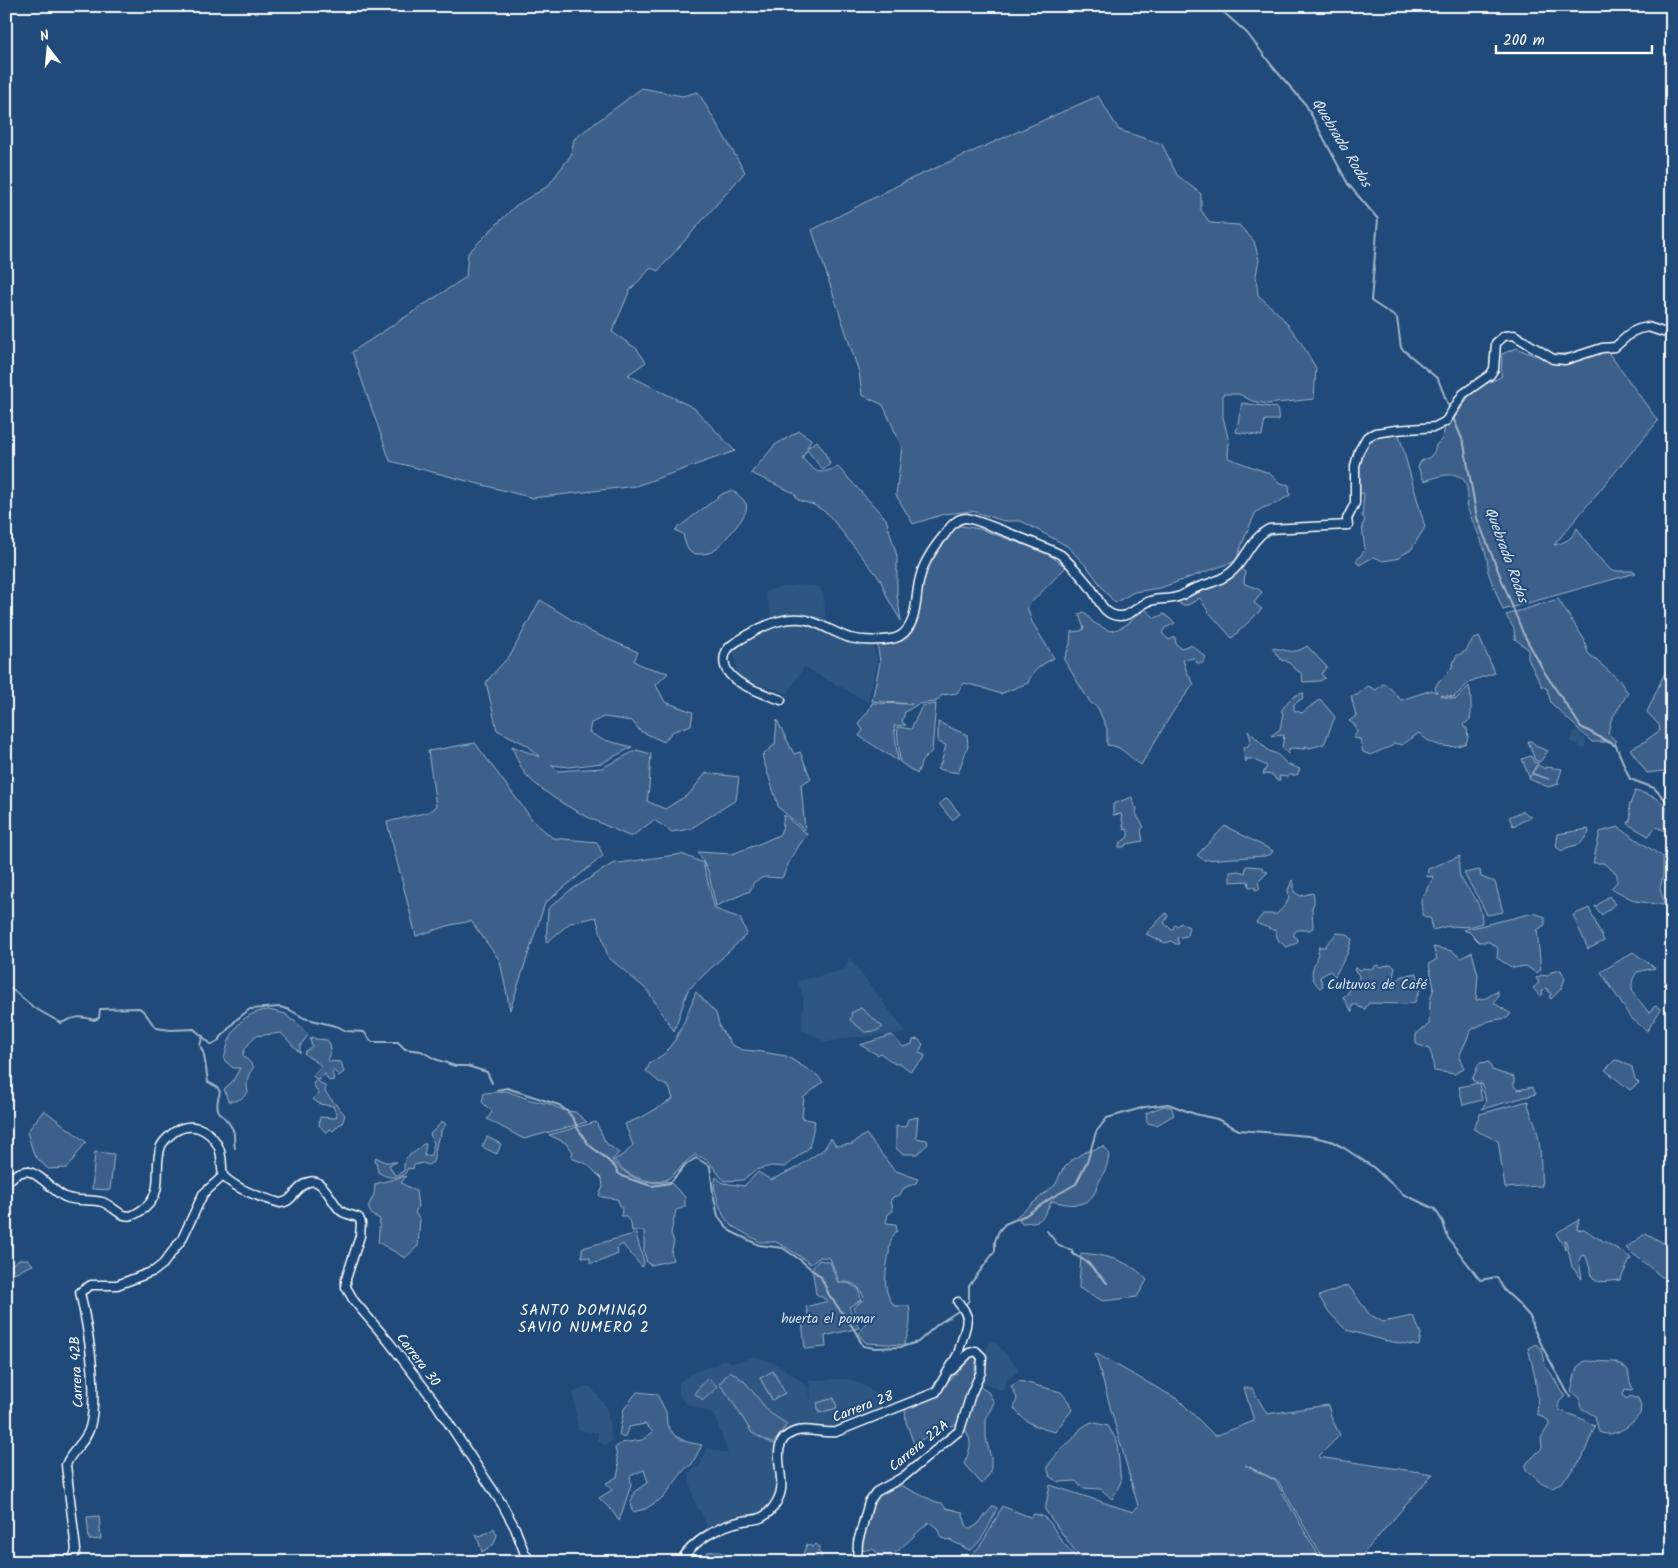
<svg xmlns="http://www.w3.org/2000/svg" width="1678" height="1568" viewBox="0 0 1678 1568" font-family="Kalam,sans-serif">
<rect width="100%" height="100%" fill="#1f4a7a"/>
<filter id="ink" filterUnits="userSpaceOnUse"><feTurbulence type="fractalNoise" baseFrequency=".02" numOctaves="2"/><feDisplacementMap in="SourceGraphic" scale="10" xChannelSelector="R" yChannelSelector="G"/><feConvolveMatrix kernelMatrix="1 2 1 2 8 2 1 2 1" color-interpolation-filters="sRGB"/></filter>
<g filter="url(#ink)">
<!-- built -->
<g fill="#2e5683">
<polygon points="796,585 818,586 823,593 826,620 811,616 791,614 773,617 771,615 765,592 776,588"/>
<polygon points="779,623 808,623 851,643 874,645 877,661 868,702 804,667 788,693 738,679 733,649 753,636"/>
<polygon points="1578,730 1582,734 1579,741 1582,736 1586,739 1585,748 1578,748 1579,743 1578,744 1570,742 1574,731"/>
<polygon points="849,958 897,1020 906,1033 846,1038 826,1042 802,1030 803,998 798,981 844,970"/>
<polygon points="989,1340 996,1343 1019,1369 1017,1373 1007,1379 1004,1391 980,1382"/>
<polygon points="754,1356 777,1364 795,1377 807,1386 811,1400 809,1380 847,1379 860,1383 879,1395 883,1411 846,1426 819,1430 814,1426 794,1428 783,1438 782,1472 773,1506 762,1515 738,1518 721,1524 708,1531 702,1514 696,1506 691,1489 689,1473 700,1465 708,1448 728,1454 716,1418 711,1413 689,1405 682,1400 679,1394 679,1385 680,1382 690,1374 716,1364 723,1359 734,1363"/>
<polygon points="590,1386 607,1408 612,1441 604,1446 598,1440 598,1433 578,1430 573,1392"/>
</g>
<!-- green -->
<g fill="#3c618b" stroke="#9eb0c5">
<polygon points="642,88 682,96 698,92 745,172 658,271 651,268 630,290 612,332 637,349 646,362 628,375 694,408 735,451 636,486 533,498 390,461 352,352 466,277 468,253 515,206 548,186 571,155 574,139"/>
<polygon points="1098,96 1119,130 1162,144 1177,175 1201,194 1201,210 1210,223 1239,225 1254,241 1259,260 1256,275 1258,295 1280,315 1299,339 1316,368 1314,399 1267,404 1252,401 1239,394 1223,394 1223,417 1229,442 1228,458 1269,473 1280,483 1289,485 1290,495 1277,503 1263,508 1256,512 1246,534 1236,561 1160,588 1134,592 1115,603 1105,591 1088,568 1067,546 1021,521 1004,521 972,511 944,514 913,524 896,495 902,447 883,405 862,395 859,372 812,230 906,181"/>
<path d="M1517,348l16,7 75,-3 50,69 -104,124c11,-2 19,-7 23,-17l17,25 18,18h22l2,2 -133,37 -15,-38c2,-20 -16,-49 -22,-68 3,-6 2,-10 1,-16 -4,-22 -29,-11 -43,-7l-6,-14 3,-6 9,-4 4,-5 2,-7 6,-6 3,-12 12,-12 12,-19 10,-9 22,-10 1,-23z"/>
<polygon points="1242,403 1277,408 1279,420 1265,420 1262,436 1236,432"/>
<path d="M799,431l12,8 -4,9 10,-7 7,10 6,13 -7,6 -16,-20 -5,8c16,16 15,17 36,9l48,52 11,37v38l4,27 -13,-22 -8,-20 -53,-66 -13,-8 -16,-5 -4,-7 -43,-20 24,-28z"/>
<polygon points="1398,431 1425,527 1411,550 1402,555 1400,558 1383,561 1374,557 1359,565 1356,561 1365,550 1362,526 1365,520 1362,516 1364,493 1358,494 1359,459 1370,437"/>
<path d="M732,490c5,4 11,8 14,14 5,11 -24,38 -32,47 -5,3 -21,5 -25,0 -3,-4 -5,-12 -6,-17l-8,-4 47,-36z"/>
<path d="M955,525l25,4 65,23 21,15 -39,40 5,15 22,36c-11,6 -23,13 -26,25l-28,11 -19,-7 -17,-4 -7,10 -15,2 -6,7 -18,2 -13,8 -3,10 4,3 -12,1 4,35 -39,-25 4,-6 -5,-7 10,-11 4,-9 40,1 -40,-3 8,-39 -3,-20 28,-8 19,-66z"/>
<path d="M1241,569l4,3 -1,11c6,4 14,4 18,9l-8,11 8,6 -30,29 -24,-27 -8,-13 -12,7h-7l-3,-4 54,-24z"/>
<polygon points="1558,599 1584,639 1588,653 1619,680 1628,693 1611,720 1608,734 1615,740 1616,746 1612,742 1592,742 1551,703 1547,689 1542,686 1528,659 1528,649 1515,639 1514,629 1506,615"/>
<path d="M540,600l51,32 47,20 -4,9 9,5 25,7 -12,12 9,17 28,10 -2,13 -19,7 -8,10 -24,-11 -8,-10 -28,-4 -13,6 -2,9 12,7 31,8 -30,16 -33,4 -18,-2 7,6 44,-3 35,-18 14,4 -2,34 -2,13 18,8 24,-15 17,-21 33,4 -3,23 -46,29 -18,3 -18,-12 -23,17c-35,-16 -72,-31 -101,-58 -9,-8 -14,-22 -18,-33l28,11 -13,-12 -30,-15 -11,-48 25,-28z"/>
<path d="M1145,609l10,9 9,-4 11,9 -10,5 -3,5 7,7 6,-3 1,7 5,4 9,-3c7,3 10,8 16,12l-3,6h-6l-2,-5 -12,2 4,12 7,12 -20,26 -33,55c-12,-7 -19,-20 -34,-20v-16l-9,-21 -8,-6 -26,-42 6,-16 1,-12 9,-1 4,-2 -5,-15 5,-2 10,11 16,8c19,-4 20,-11 35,-22z"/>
<path d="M1479,637l16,36 -24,8 -17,16 -14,-2 3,2 13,2 13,-13c2,4 3,30 1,33 -2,3 -5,4 -7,6l2,3h2l1,9 -2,6c-16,8 -36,2 -47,-10l-17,12 -8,-2 -2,3 -22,9 -7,-3 -3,-13 -7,-1 4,-6 -2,-7 -6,-4 7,-5 -5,-20 6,-1 11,-9 8,4 7,-6 4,1 14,15 31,-10 5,3 -2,-5 3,-6 13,-13 5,-13 10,-5 6,-11z"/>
<path d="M1307,646l20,21 -6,7 4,4 -5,3 -17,1 -1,-8c-7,-4 -12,-11 -17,-14l-3,1 -10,-13c15,1 20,8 35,-2z"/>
<polygon points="1672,657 1672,774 1663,771 1647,773 1630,749 1644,742 1660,730 1659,725 1647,712"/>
<path d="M1304,693l-2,6 -8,5v6l8,3 18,-14 15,18 -11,27 -14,4 -5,-2 1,3 -16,-1 -2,6 -6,-6 2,-13 -13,1 9,-7 3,-16 -2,-2c7,-10 11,-16 23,-18z"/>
<polygon points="936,704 932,751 922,761 917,774 900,762 897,727 911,729 922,706"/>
<polygon points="777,720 794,754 800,752 811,779 801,784 805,830 779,808 762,756 775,744"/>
<polygon points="938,722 967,735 968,746 958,773 937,769 941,763 946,745 938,742"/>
<polygon points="1248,730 1269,751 1277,754 1287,764 1300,769 1297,775 1290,775 1287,777 1279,776 1280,780 1276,780 1273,775 1263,774 1267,766 1252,759 1246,759 1246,762 1243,747 1247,747 1251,741"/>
<polygon points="1528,741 1531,741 1538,747 1548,751 1540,762 1535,760"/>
<polygon points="475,743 534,822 553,838 597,842 603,856 545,903 510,1010 500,961 471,921 451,925 416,936 387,822 428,812 436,806 428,751"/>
<polygon points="1531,756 1534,762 1538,763 1531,774 1549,779 1532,773 1538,765 1545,769 1545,767 1562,769 1558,781 1559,784 1548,787 1529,779 1531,775 1529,777 1522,759"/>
<path d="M1635,791c16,4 27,7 35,22h2v21l-16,-7 -8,9 -20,-12 3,-7 -2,-10z"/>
<polygon points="1132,797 1134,806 1137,808 1136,814 1144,827 1141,830 1143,841 1127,844 1124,847 1119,847 1119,844 1128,837 1128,830 1124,829 1121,814 1113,815 1113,804"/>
<polygon points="947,798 960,814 952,820 939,804"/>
<polygon points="1523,811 1531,817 1513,826 1509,817"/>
<polygon points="784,815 807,834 792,856 782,878 764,877 754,882 750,891 716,906 708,871 698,852 732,854 759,844 779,835 782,829"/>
<polygon points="1225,826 1273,851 1271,854 1265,856 1204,860 1197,855"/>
<polygon points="1618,827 1663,857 1663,875 1660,889 1664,902 1663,905 1635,901 1611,888 1617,882 1617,874 1603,863 1593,863 1600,832"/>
<polygon points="1588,829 1589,833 1580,844 1566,848 1562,851 1556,847 1558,834"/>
<polygon points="682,854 703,863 715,909 740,918 747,934 688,990 674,1031 647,990 608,957 596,917 570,923 546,943 548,909 568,892 612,864"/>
<path d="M1460,856c-1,6 -2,13 0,20 9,18 22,23 22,47l-13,4 -20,-1 -17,4 -1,-11 -9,-4c1,-11 -5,-15 5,-24v-3l5,-7 1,-5 -6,1 1,-8z"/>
<polygon points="1246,866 1262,867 1264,871 1268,872 1258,882 1260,889 1255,890 1255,887 1249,887 1248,881 1230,882 1230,872 1239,871 1245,873"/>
<path d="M1480,870l1,7 14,5 8,30 -16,3c-6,-15 -16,-27 -23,-42z"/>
<path d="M1292,880l2,3v9l7,4 11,-3 2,2v8l-2,5 1,20 -4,2h-12l-3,3v3l4,3 -1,4 -10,4c-7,-4 -11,-8 -11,-16l-20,-8 7,-9h14l9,-10 3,-6 -1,-8z"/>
<polygon points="1609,896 1615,904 1602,915 1595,907"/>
<polygon points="1589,908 1604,941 1588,949 1573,915"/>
<polygon points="1166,913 1168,916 1164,923 1172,930 1175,925 1177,926 1181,923 1189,927 1187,936 1177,938 1179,944 1176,944 1171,941 1165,943 1146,934"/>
<polygon points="1534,913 1545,917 1545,925 1537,930 1541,970 1536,973 1526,966 1513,968 1497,958 1498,948 1489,942 1479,942 1469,932 1463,930"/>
<path d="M1337,933l10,1 5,5 -5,15 -12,22 -5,-5 -10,6 3,9 -3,2c-16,-15 -3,-22 -1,-41h6c3,-6 8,-8 12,-14z"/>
<polygon points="1433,947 1452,951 1461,958 1472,952 1478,975 1476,1000 1486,998 1498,991 1498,997 1494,1003 1511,1014 1507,1018 1489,1021 1471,1030 1459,1057 1464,1068 1455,1074 1434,1071 1432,1056 1429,1049 1416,1044 1416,1034 1429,1024 1430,1000 1434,988 1429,964 1437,959"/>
<path d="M1633,952l22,16 -18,4c-13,19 2,26 12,41l6,-7 6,3 -14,22 -16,-13 -30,-46z"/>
<polygon points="1391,964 1395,968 1393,977 1398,980 1402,976 1417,973 1420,989 1415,1002 1406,1004 1369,1003 1365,1009 1359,1007 1357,1005 1352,1005 1352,1012 1343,997 1348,993 1350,984 1359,979 1359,975 1354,970 1355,968 1361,970 1363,968 1371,969 1377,965 1381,967"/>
<polygon points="1561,970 1565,979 1561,989 1551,999 1549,997 1551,994 1546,988 1542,991 1543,994 1540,996 1533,988 1539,983 1536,978 1541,975 1548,976 1551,972"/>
<path d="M696,992l20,21 4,15 12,17 11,5 13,1 30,5 31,19 6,7 -19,15 -2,21 13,3 -6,27 -25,19 -12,-1 -17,4 -12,10 -18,1c-13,-11 -11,-21 -30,-26 -10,6 -17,16 -26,23 -10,8 -31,1 -41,-5 -5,-3 -10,-9 -14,-13l12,-7 7,-8 -8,-21 19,-8 29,-17 -4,-12 -10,-5 -13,-11 4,-8 14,-9 11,-14 9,-18z"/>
<polygon points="861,1008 883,1027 876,1031 865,1032 850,1020 852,1015 851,1013"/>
<path d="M269,1010l17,4 4,5 6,3 12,13 -8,11v7l-19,-20 -26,3 -10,13 -2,6 11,12c-7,9 -8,14 -6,25 -5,7 -12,10 -20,9l-4,-12 8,-7 8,-14h-7l-9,-8c5,-26 15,-48 45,-50z"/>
<polygon points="892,1035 903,1047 912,1044 913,1040 918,1039 923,1044 919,1053 925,1055 924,1059 910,1071 900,1063 895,1064 880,1053 878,1055 860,1045"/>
<path d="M312,1037l4,2 11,1c6,6 3,11 1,19l1,2 12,1 3,10 -5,4 -6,-6 -1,2 2,8 -5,1 -4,-7 -6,6 -7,-4 9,-10c-5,-6 -12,-7 -17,-13l8,-7 -2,-6z"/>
<polygon points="1615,1060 1620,1061 1632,1067 1635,1079 1639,1083 1630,1090 1605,1070"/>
<polygon points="1489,1062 1492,1070 1514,1077 1514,1086 1518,1090 1532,1087 1536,1094 1482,1109 1486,1102 1482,1084 1479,1083 1482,1100 1463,1105 1459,1087 1478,1083 1472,1080 1479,1063"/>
<polygon points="316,1080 326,1087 325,1092 345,1115 342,1124 340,1124 333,1131 330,1129 326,1133 319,1125 320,1117 335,1118 337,1116 333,1106 320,1104 312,1099 319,1094 313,1084"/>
<polygon points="507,1091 531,1100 549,1104 563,1110 575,1112 587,1122 524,1139 487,1119 492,1112 482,1102 484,1093"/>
<path d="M1528,1101c1,12 7,19 9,30 5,19 3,37 5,55l-37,2 -7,-47 -25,-12 7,-15z"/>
<polygon points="1164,1106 1171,1107 1174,1115 1157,1125 1147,1123 1146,1113"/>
<polygon points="44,1110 86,1142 67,1168 48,1169 34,1155 27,1132"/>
<polygon points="918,1117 916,1138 927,1140 928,1144 917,1154 902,1154 896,1148 896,1126 905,1127 908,1119"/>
<path d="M442,1122h2l2,3 -5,5v5l-3,3 -5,24 -5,3 -5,-2 -9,2 -1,4 -5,-1 -3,6c-8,5 -19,4 -27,-2l-3,-14 1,-1 9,5h12l-8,3 5,9 2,1 8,-4c0,-10 0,-13 9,-18 4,-2 7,-6 10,-9h3l-2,12 7,-1 3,-12 -4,-9z"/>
<path d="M596,1122l10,21 13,10 -7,7c14,17 35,26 57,21l16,16v10l-9,3 -5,23 3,9 -3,11 2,7 -22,5 -4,-2 -3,-11v-21h-12l-1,-8 -6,-7h-4l1,-7 -5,-10 -15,-2 -3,-2 4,-8 -1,-8 -15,-15 -16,-6 2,-6 -7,-9 -17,-8z"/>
<path d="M866,1134l28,36 24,9 -2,4 -12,5 -4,7 -7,2 -3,5 2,2 1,7 -5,3 -2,9 10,1 1,7c-7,7 -7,13 -8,22 -3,17 -8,39 6,53h14c3,15 0,26 -5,39l-38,-2 -8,-9 8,-10 -2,-6 -8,-5 -3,-5 11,-9c-3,-13 -11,-18 -25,-17l-9,-24 -10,-1 -9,7 -22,-15 -13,-7h-16l-28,-16 -8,-9 -5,-12 -5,-19 2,-9 7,6 21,3 14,-14 13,8 25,-12 28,-19 7,-11 5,8 16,-2z"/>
<polygon points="487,1137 501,1144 497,1154 482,1147"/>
<path d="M1104,1146l5,8c-1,11 -4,17 -9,26 -2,4 -3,8 -5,12 -8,17 -28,13 -43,9 -11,19 -8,21 -31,22l-5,-6 40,-33 6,-14 10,-10 11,-7z"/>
<polygon points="95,1152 114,1154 110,1190 92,1189"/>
<polygon points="406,1176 401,1183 416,1191 418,1206 415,1213 420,1219 418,1246 405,1258 378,1242 380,1219 372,1215 368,1207 374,1194 375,1184"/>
<path d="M1579,1219l-2,11 7,-1c15,11 33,18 47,29l-11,22 -21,2 -6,-3 -7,-23 -4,-1 -3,5 3,19 -10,-12 -6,-26 -2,-1 2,10 -10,-16c7,-7 16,-7 23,-15z"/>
<polygon points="1646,1233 1663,1243 1672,1239 1672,1278 1662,1277 1626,1248"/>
<polygon points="634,1234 636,1234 644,1262 642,1267 623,1245 623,1244 617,1248 618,1254 599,1262 590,1263 590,1258 582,1257 582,1248"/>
<path d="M1081,1253c25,2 50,8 66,27l-10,17 -34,4 -24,-13z"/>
<polygon points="20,1259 28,1259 33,1265 6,1276 6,1268"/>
<polygon points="819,1260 830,1262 838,1283 848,1283 859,1289 861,1300 849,1307 859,1328 825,1336 826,1347 805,1349 802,1320 809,1319 806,1307 828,1301 816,1294 812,1268"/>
<polygon points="1348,1285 1369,1314 1383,1322 1413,1316 1421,1333 1419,1346 1387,1341 1346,1330 1327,1310 1319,1296"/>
<path d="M1536,1344c8,6 8,14 9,22 9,9 12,20 20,30l-5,5 -2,5 3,5 19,7 15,8 -13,33 -20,23 -9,6 -11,-4 -16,-14v-6l16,-16 -1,-10 8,-13 -1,-5 -11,-6c3,-19 -4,-47 -9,-66z"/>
<polygon points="1095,1353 1179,1400 1215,1436 1254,1421 1244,1388 1252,1388 1267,1414 1328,1405 1332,1419 1340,1435 1318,1457 1433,1474 1356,1562 1325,1562 1278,1481 1245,1465 1276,1481 1322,1562 1083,1562 1045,1510 1050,1485 1133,1512 1138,1506"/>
<path d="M964,1356l13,1 -4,25 15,10 6,10 -8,17v19l5,20v14l-9,12 -18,-20c8,-19 9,-23 -3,-41l-22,7 -25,14 -8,-22 -1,-14 47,-30z"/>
<path d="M1585,1361l31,1 12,8 2,12 3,7 -2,1 -6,-1 -2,6 3,4 5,-3 3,2h4l3,7 -1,9c-9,12 -26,25 -41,18l-4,-16 -14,-8 -2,-10 -8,-7 6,-24z"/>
<polygon points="730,1371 744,1381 770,1413 787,1424 773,1444 752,1433 729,1396 719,1384"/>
<polygon points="773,1371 785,1393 772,1400 760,1378"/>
<polygon points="708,1378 718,1387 703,1400 694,1393"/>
<path d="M1020,1381l41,11 8,10 3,8 -17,22c-18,-4 -30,-9 -41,-24l3,-10 -6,-12z"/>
<polygon points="637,1392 657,1394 666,1412 667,1425 675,1436 687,1442 702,1445 692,1464 684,1470 663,1498 645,1509 633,1512 630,1505 634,1492 648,1482 644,1470 630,1476 631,1485 619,1521 613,1512 599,1498 612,1490 606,1483 617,1477 619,1468 615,1448 621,1443 642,1440 653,1432 645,1424 629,1427 624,1438 619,1435 624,1409"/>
<polygon points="834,1398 837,1408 819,1413 817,1403"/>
<polygon points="1091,1422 1108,1426 1117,1441 1121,1482 1112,1499 1101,1489 1082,1488 1076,1481 1059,1482 1050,1477 1047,1467 1060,1450 1072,1440 1081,1428"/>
<path d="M900,1485l36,17 6,1 4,5 16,4 5,15 3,2 7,-4 16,-19 4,2c-5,12 -15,37 -28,42l-19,-10 -9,-2 -4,-10 -8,-6 -42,39 -14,-12 -14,2 9,-43 13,-15z"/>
<path d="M1002,1506l28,11 4,-3c14,1 18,12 25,23 6,9 15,17 21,25l-127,-1 4,-5c4,0 9,1 12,0 12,-5 28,-39 33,-50z"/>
<polygon points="99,1516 101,1539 89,1540 87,1517"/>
<polygon points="494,1528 497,1535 494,1544 482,1552 476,1534 480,1536 490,1531"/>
<polygon points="807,1544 813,1547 816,1544 820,1547 818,1551 822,1555 821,1560 803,1554"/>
<polygon points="717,1551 725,1554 728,1562 710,1562 707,1552"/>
</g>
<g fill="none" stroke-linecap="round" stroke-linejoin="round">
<!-- stream -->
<g stroke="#a3b5c8" stroke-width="2">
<polyline points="1220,6 1221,10 1247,33 1273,67 1306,105 1348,184 1378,219 1371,301 1397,318 1401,348 1438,379 1450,410"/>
<polyline points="1452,415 1464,444 1477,518 1523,633 1545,673 1581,727 1616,746 1630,779 1654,788 1672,807"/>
<path d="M6,987l7,3 20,17 28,16c13,-6 20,-8 33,-3l5,-2 1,-9 39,-1c7,3 11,14 17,20l15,2 23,-1 18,16 5,-3 19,-22 14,-11 30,-2 10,3 14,8 35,9 7,4 18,1 8,10h26l7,7 16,2 14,8 20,7h12l20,6 5,11"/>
<path d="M203,1036l-3,9 4,10 4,27 9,5 3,5c-8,24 4,20 12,36 4,6 1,14 3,20"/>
<polyline points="497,1090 507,1088 559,1105 568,1112 574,1120 578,1129 589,1145 603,1156 615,1167 618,1173 624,1177 652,1186 670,1183 685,1165 696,1158 710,1166 713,1193 718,1216 730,1231 759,1245 783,1248 799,1259 821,1277 829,1295 854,1329 863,1346 875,1348 901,1347 918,1342 938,1324 960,1310"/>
<polyline points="1047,1231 1059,1246 1072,1250 1073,1254 1087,1262 1107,1283"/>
<polyline points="964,1307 969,1300 969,1286 995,1251 995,1241 999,1231 1005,1224 1026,1215 1051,1198 1076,1184 1088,1159 1096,1132 1107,1118 1145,1107 1168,1104 1195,1114 1217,1119 1239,1130 1309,1136 1331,1141 1344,1148 1373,1167 1403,1194 1435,1209 1443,1222 1448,1238 1480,1280 1497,1277 1504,1290 1518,1303 1531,1318 1532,1325 1545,1352 1570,1397"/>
</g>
<!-- tertiary casing -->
<g stroke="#fff" stroke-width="11">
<g id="tertiary">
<path d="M781,700c-18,-7 -63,-18 -56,-45 2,-10 15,-15 23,-20 17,-10 38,-20 59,-15 15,4 29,14 43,18 12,3 40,4 50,-2 20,-13 14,-42 21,-62 4,-15 14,-28 24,-40 5,-7 11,-16 21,-16 7,0 87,32 95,37 7,6 23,24 29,32 9,11 12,28 29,29 11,1 21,-12 31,-15 9,-3 19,-1 27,-4 5,-1 10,-5 14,-7 11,-5 23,-7 33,-13 21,-11 24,-37 45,-48l79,-4 -1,-6 8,-16v-37l4,-15 8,-14 8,-4 21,-3 39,-3 11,-6 17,-27 27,-19 4,-6 2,-26 8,-7 10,-1 39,24 12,1 37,-12 13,-1 17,-15 7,-3 9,-2 15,5 9,1"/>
<path d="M223,1176c16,15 37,21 57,27 11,-1 14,-10 21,-16 20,-19 29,15 40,24 5,4 13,4 18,7l2,5 -1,13 -14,43v8l8,14 35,41 43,56 70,106 13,24 10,26 7,8"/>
<path d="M6,1186c4,-9 12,-14 21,-15 15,4 24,19 38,26 12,5 25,2 37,5 11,3 18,17 31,13 5,-2 9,-5 13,-8 19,-17 7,-40 15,-61 3,-6 8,-10 13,-14 17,-11 35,-4 44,14 5,9 3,20 5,30"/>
<polyline points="6,1208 6,1222"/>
<path d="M72,1562l4,-12 -10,-85c5,-15 20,-22 24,-38 9,-35 -2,-99 -10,-135l11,-7h26l8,-3 29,-11 9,-7 19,-25 21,-45 20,-18"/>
<path d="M680,1562c13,-21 38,-36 63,-41 12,-2 17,0 27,-10 5,-5 10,-14 11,-21 3,-18 -13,-49 13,-58 13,-5 28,2 42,0l100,-40 22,-38 8,-28 1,-9 -3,-7 -6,-8"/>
<polyline points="857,1562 858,1542 869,1502 876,1492 903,1477 960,1430 971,1394 981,1372 982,1357 976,1351 969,1353 952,1370"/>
</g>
</g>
<!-- tertiary -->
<use href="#tertiary" stroke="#1f4a7a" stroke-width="8"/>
</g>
</g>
<g text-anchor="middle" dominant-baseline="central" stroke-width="4" stroke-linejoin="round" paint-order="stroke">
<!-- park labels -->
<g font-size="14" fill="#d8dfe8" stroke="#1f4a7a">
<text x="1377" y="985">Cultuvos de Café</text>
<text x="828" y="1319">huerta el pomar</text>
</g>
<!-- street labels -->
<g font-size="14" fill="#fff" stroke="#1f4a7a">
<text transform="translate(418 1360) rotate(53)">Carrera 30</text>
<text transform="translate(77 1372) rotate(-93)">Carrera 42B</text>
<text transform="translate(863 1407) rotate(-21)">Carrera 28</text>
<text transform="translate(919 1446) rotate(-39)">Carrera 22A</text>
</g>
<!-- water labels -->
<g font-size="15" font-style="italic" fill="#d8e0e8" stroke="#1f4a7a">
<text transform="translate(1341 143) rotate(59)">Quebrada Rodas</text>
<text transform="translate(1506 555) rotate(70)">Quebrada Rodas</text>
</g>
<!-- neighbourhood labels -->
<g font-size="15" letter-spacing="1" fill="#fff" stroke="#1f4a7a">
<text x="584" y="1311">SANTO DOMINGO<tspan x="584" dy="17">SAVIO NUMERO 2</tspan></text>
</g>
</g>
<!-- margin -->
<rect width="1678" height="1568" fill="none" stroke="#1f4a7a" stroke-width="25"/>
<rect x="12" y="12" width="1653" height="1543" fill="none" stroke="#fff" stroke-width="2" filter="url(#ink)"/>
<!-- north arrow -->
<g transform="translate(48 48) rotate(344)" stroke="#1f4a7a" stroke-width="4" paint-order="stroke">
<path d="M0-4L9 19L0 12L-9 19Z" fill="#ffffff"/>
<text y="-8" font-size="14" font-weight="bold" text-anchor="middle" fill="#ffffff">N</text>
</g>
<!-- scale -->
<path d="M1496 45v8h156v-8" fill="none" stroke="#ffffff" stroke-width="2.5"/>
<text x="1503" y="45" font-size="15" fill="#ffffff" stroke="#1f4a7a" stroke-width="4" paint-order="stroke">200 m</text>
</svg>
